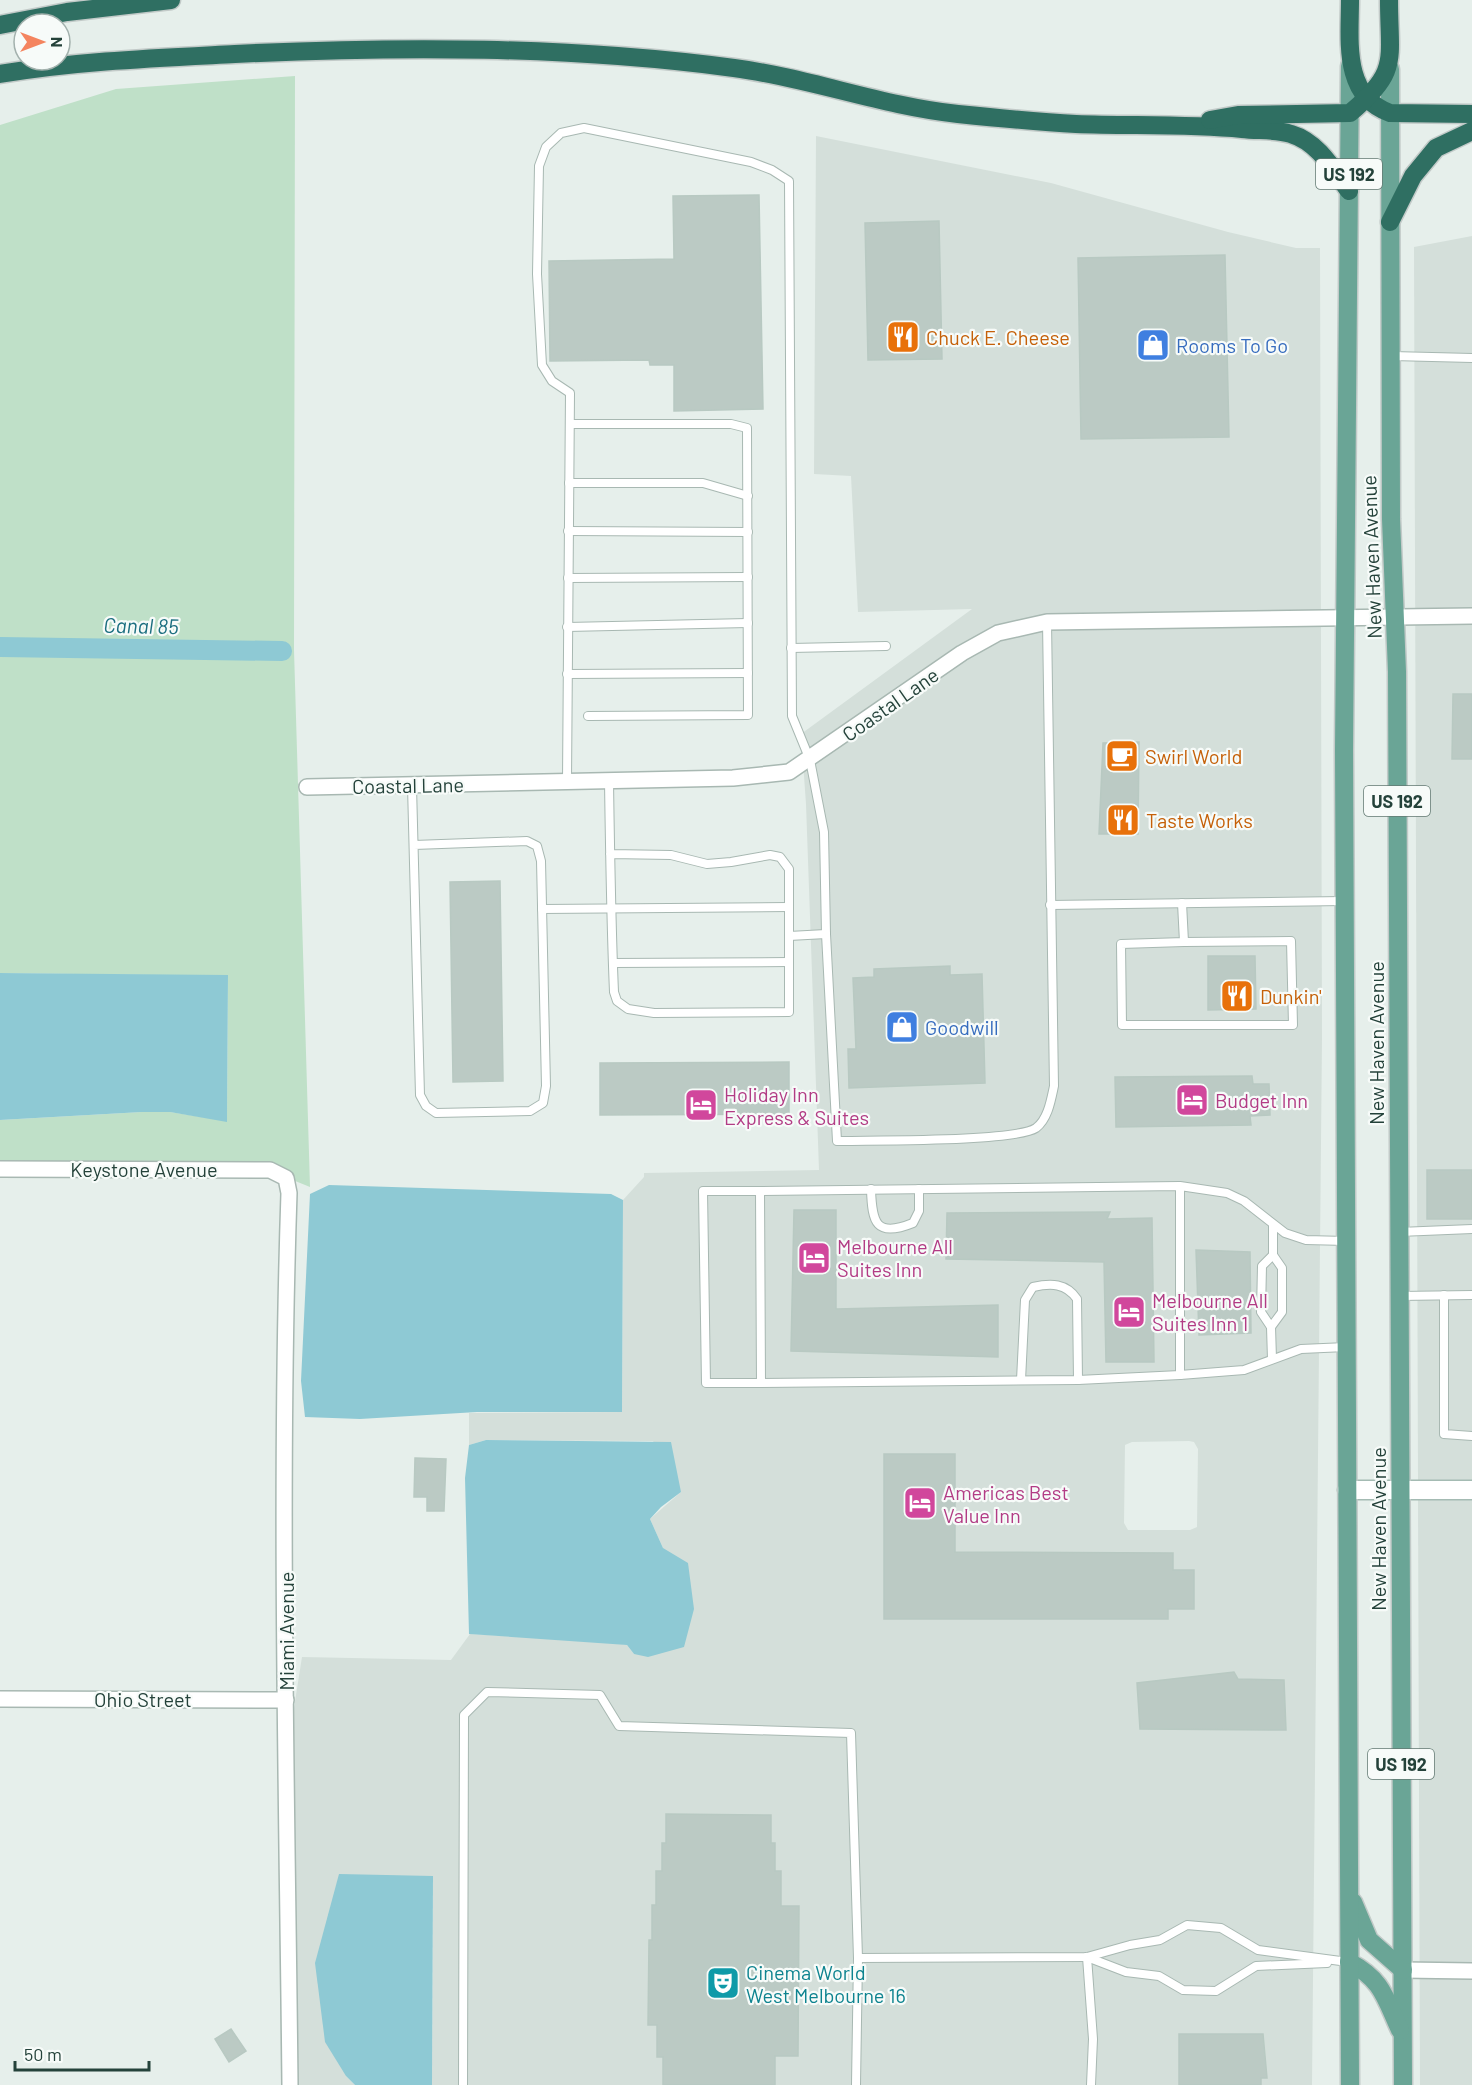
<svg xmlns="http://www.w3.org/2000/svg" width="1472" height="2085" viewBox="0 0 1472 2085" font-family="Barlow,sans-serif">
<rect width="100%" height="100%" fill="#e6efeb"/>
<!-- built -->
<g fill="#d4dfda" fill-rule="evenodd">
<path d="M816,136l235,47 177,49 68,16h24l2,790 -10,1047h-880l1,-208 -87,199 9,9h-74l-3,-276 24,-152 149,3 19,-26 139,8 18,3 7,9 29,-106 -13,-29 31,-27 -28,-51 -167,-1 -17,5v-32l153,-1 1,-212 21,-23v-4l175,-3 -13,-366 -5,-70 171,-125 -114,3 -7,-136 -37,-2zM1189,1441l5,1 4,7 -1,78 -7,3h-62l-4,-7 1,-78 7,-3z"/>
<polygon points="1472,236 1472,1481 1418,1481 1414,247"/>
<polygon points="1418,1500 1472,1500 1472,2085 1420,2085"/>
</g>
<!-- green -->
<polygon fill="#bfe0c8" points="295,76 294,650 310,1187 273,1172 0,1170 0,1120 142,1112 170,1112 227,1121 228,976 0,973 0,125 116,89"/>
<!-- water -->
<g fill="#8ec9d4">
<polygon points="0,973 228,975 227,1122 170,1112 142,1112 0,1120"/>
<polygon points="329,1185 611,1194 623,1200 622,1412 477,1412 360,1419 305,1417 301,1381 310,1194"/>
<polygon points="486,1440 671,1442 681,1492 661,1507 650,1519 663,1548 688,1563 694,1609 684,1647 648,1657 634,1654 627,1645 469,1634 465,1478 469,1445"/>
<polygon points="339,1874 433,1876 432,2085 355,2085 346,2076 325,2042 315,1963"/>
</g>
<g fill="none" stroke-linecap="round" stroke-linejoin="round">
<!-- canal -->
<polyline stroke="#8ec9d4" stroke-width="20" points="0,647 282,651"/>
</g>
<!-- building -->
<g fill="#bbcac4" stroke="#b8c9c2" stroke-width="1.5">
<polygon points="759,195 763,409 674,411 674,365 650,365 649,360 550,361 549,261 674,259 673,196"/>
<polygon points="939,221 942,359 868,360 865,223"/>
<polygon points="1225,255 1229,437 1081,439 1078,258"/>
<polygon points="1453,694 1472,694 1472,759 1452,759"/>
<polygon points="1139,742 1138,834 1099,834 1103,743"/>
<polygon points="500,881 503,1081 453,1082 450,882"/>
<polygon points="1208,956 1255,956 1256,1009 1208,1010"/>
<polygon points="950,966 950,975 982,974 985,1083 849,1088 848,1049 856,1049 853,978 874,977 874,969"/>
<polygon points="789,1062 789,1114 600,1115 600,1063"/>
<polygon points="1252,1076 1253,1084 1269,1084 1270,1115 1250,1116 1251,1125 1116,1127 1115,1077"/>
<rect x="1427" y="1170" width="45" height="49"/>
<polygon points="794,1210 836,1210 836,1309 998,1305 998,1357 791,1351"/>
<polygon points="1110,1212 1107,1219 1152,1218 1154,1362 1106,1362 1104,1262 946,1259 947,1213"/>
<polygon points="1196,1250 1250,1252 1251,1333 1199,1335"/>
<polygon points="884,1454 955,1454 955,1552 1173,1553 1173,1570 1194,1570 1194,1609 1168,1609 1168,1619 884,1619"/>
<polygon points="415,1458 446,1459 444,1511 427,1511 427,1497 414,1497"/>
<polygon points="1234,1672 1238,1679 1284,1680 1286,1730 1140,1729 1137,1683"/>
<polygon points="666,1814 771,1815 771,1843 775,1843 775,1871 781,1871 781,1906 799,1906 798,2056 775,2056 775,2085 663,2085 663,2057 657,2057 657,2025 648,2025 649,1940 652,1940 652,1905 656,1905 656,1871 662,1871 662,1843 666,1843"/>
<polygon points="231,2029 246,2051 229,2062 215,2039"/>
<polygon points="1179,2034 1263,2034 1267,2078 1261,2078 1261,2085 1179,2085"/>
</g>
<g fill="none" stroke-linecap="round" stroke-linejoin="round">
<!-- lane casing -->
<g stroke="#a8b8b2" stroke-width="10">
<g id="lane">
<polyline points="1392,356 1472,358"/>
<polyline points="570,424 731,424 747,428 748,715 588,716"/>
<polyline points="569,483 703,483 748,496"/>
<polyline points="568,531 748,532"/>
<polyline points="568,578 748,577"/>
<polyline points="567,627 748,623"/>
<polyline points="791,648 886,646"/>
<polyline points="567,674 748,673"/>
<path d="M567,781l3,-388 -18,-12 -10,-16 -5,-91 2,-108 7,-19 15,-14 23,-5 167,34 21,8 17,11 3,535 18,44 14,72 2,102 11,207c34,-1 178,1 199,-13 12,-9 15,-28 18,-42l-7,-464"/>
<path d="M609,781c1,70 2,141 5,211l3,9 11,8 26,4 135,-1v-143l-9,-12 -10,-2 -39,7 -24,2 -36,-9 -61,-1"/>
<polyline points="412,786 420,1095 426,1106 436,1113 530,1111 543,1103 546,1086 541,861 537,846 527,841 414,845"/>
<polyline points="1182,903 1184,942 1121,944 1122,1025 1293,1025 1291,941 1184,942"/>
<polyline points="1050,905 1344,901"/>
<polyline points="542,909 789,907"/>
<polyline points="789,936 826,934"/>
<polyline points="613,963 789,962"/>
<polyline points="1180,1186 1180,1375 1078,1380 761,1383 760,1191 1180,1186 1227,1193 1244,1201 1285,1233 1306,1240 1346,1241"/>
<path d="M871,1189c1,34 5,49 42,34l6,-12v-22"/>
<polyline points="760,1191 703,1191 706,1383 761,1383"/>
<polyline points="1399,1232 1472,1229"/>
<polyline points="1444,1295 1444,1434 1472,1436"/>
<polyline points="1399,1296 1472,1295"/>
<polyline points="1271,1327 1282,1312 1282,1268 1273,1255 1273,1225"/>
<polyline points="1272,1359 1271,1327 1261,1312 1262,1266 1273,1255"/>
<polyline points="1180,1375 1244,1370 1301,1349 1346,1347"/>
<path d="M1021,1380l4,-80 8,-13c18,-4 33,-4 44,12l1,81"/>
<polyline points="1087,1957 1126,1972 1159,1976 1183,1990 1216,1991 1256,1966 1327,1963"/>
<polyline points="1087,1957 1093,2039 1091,2085"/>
<polyline points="858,1958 1087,1957 1130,1945 1160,1940 1187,1925 1221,1928 1258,1950 1348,1962"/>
<polyline points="463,2085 464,1715 487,1692 600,1695 619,1726 851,1733 858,1958 856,2085"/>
</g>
</g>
<!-- street casing -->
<g stroke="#a8b8b2" stroke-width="18">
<g id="street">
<polyline points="307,787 733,778 789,772 962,653 998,633 1047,622 1472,616"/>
<path d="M0,1169l270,1 16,8 3,15c-10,297 -2,595 1,892"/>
<polyline points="0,1699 286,1700"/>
<polyline points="1403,1970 1472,1971"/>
</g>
</g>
<!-- secondary casing -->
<g stroke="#a4bbb3" stroke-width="21">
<polyline id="secondary" points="1347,1490 1472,1490"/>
</g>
<!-- primary casing -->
<g stroke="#c2cac8" stroke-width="21">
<g id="primary">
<polyline points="1390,69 1391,519 1397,672 1403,2085"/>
<polyline points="1353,1902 1369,1940 1403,1970"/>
<path d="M1349,1962c34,18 36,36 51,68"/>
<polyline points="1350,2085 1344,750 1350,66"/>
</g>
</g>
<!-- highway casing -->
<g stroke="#c2cac8" stroke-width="21">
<g id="highway">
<path d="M1350,0c0,40 -8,96 40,113l82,1"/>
<polyline points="0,25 67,12 171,0"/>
<path d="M0,74c77,-13 157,-16 235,-20 166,-8 334,-8 499,14 76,10 148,38 224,46 39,4 79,8 118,10 56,2 111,0 166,5 16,2 34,0 49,5 27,8 42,35 58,57"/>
<path d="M1210,120l28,-5 112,-2c50,-42 39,-52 39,-113"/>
<polyline points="1390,222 1413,176 1436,148 1472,131"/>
</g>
</g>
<!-- lane -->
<use href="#lane" stroke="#fff" stroke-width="8"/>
<!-- street -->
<use href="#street" stroke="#fff" stroke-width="15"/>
<!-- secondary -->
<use href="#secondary" stroke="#fff" stroke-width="18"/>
<!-- primary -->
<use href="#primary" stroke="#6aa596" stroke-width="18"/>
<!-- highway -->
<use href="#highway" stroke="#2f6f62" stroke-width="18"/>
</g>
<!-- icons -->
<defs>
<g id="restaurant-square" transform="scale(1.725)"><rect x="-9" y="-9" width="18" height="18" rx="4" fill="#e8710a" stroke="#f7fbf9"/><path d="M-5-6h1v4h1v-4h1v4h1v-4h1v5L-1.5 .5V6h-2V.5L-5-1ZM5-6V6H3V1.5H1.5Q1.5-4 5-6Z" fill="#fff"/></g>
<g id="shop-square" transform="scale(1.725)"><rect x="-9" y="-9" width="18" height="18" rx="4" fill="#3f7fe0" stroke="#f7fbf9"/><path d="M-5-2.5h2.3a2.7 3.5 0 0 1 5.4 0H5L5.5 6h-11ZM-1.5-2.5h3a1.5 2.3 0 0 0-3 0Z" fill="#fff"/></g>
<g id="cafe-square" transform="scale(1.725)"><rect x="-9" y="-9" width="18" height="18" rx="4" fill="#e8710a" stroke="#f7fbf9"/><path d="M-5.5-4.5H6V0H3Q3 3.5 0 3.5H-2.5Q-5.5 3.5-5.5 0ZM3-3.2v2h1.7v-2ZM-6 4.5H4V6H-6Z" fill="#fff"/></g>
<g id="hotel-square" transform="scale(1.725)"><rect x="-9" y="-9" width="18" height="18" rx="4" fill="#d1479c" stroke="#f7fbf9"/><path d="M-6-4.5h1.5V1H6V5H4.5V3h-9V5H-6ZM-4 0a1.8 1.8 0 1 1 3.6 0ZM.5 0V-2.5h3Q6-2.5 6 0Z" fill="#fff"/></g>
<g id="theatre-square" transform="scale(1.725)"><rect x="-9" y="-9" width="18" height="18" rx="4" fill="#0f9aa8" stroke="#f7fbf9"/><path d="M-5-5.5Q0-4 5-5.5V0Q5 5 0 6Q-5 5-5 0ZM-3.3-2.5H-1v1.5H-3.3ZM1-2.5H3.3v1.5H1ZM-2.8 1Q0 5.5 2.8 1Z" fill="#fff"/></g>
</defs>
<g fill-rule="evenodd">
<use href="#restaurant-square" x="903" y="337"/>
<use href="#shop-square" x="1153" y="345"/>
<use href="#cafe-square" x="1122" y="756"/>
<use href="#restaurant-square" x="1123" y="820"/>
<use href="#restaurant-square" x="1237" y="996"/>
<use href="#shop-square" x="902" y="1027"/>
<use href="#hotel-square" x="1192" y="1100"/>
<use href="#hotel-square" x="701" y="1105"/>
<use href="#hotel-square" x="814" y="1258"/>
<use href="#hotel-square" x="1129" y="1312"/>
<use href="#hotel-square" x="920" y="1503"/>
<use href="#theatre-square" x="723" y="1983"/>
</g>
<g text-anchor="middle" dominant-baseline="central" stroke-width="4.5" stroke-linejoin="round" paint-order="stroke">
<!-- shield labels -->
<g fill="#f7fbf9" stroke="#637a73" stroke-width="1.5">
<rect x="1316" y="159" width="66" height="30" rx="4.5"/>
<rect x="1364" y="786" width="66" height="30" rx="4.5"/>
<rect x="1368" y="1749" width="66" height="30" rx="4.5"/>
</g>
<g font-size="18" font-weight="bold" fill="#24423a">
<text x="1349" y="174">US 192</text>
<text x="1397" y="801">US 192</text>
<text x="1401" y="1764">US 192</text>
</g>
<!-- food labels -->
<g font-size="20" fill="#c56008" stroke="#f7fbf9" text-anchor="start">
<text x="926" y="337">Chuck E. Cheese</text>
<text x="1145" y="756">Swirl World</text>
<text x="1146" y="820">Taste Works</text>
<text x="1260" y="996">Dunkin'</text>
</g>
<!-- shop labels -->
<g font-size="20" fill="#366cbe" stroke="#f7fbf9" text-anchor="start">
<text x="1176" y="345">Rooms To Go</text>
<text x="925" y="1027">Goodwill</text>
</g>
<!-- street labels -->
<g font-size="20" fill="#24423a" stroke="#f7fbf9">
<text transform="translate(1371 557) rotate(-92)">New Haven Avenue</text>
<text transform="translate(890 704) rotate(-35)">Coastal Lane</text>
<text transform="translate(408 785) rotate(-1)">Coastal Lane</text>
<text transform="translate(1376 1043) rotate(-90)">New Haven Avenue</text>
<text x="144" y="1169">Keystone Avenue</text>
<text transform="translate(1378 1529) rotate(-90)">New Haven Avenue</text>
<text transform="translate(286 1631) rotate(-90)">Miami Avenue</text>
<text x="143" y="1699">Ohio Street</text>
</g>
<!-- hotel labels -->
<g font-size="20" fill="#b23c85" stroke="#f7fbf9" text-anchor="start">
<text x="724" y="1094">Holiday Inn<tspan x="724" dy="23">Express &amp; Suites</tspan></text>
<text x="1215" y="1100">Budget Inn</text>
<text x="837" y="1246">Melbourne All<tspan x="837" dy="23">Suites Inn</tspan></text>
<text x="1152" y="1300">Melbourne All<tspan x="1152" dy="23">Suites Inn 1</tspan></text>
<text x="943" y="1492">Americas Best<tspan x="943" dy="23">Value Inn</tspan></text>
</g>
<!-- culture labels -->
<g font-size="20" fill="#0d838f" stroke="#f7fbf9" text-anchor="start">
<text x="746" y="1972">Cinema World<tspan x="746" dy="23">West Melbourne 16</tspan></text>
</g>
<!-- water labels -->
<g font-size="21" font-style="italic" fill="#1c6f80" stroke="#f7fbf9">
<text transform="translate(141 625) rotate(1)">Canal 85</text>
</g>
</g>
<!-- north arrow -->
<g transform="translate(42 42) rotate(90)"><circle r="28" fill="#f7fbf9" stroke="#a3b1ad" stroke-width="1.5"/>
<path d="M0-4.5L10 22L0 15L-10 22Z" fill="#f4845f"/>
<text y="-9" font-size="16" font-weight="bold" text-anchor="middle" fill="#24423a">N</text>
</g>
<!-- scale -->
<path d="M15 2061v9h134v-9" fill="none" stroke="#24423a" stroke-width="3"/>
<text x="24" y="2061" font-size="18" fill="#24423a" stroke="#f7fbf9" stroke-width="4.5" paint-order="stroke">50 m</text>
</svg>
